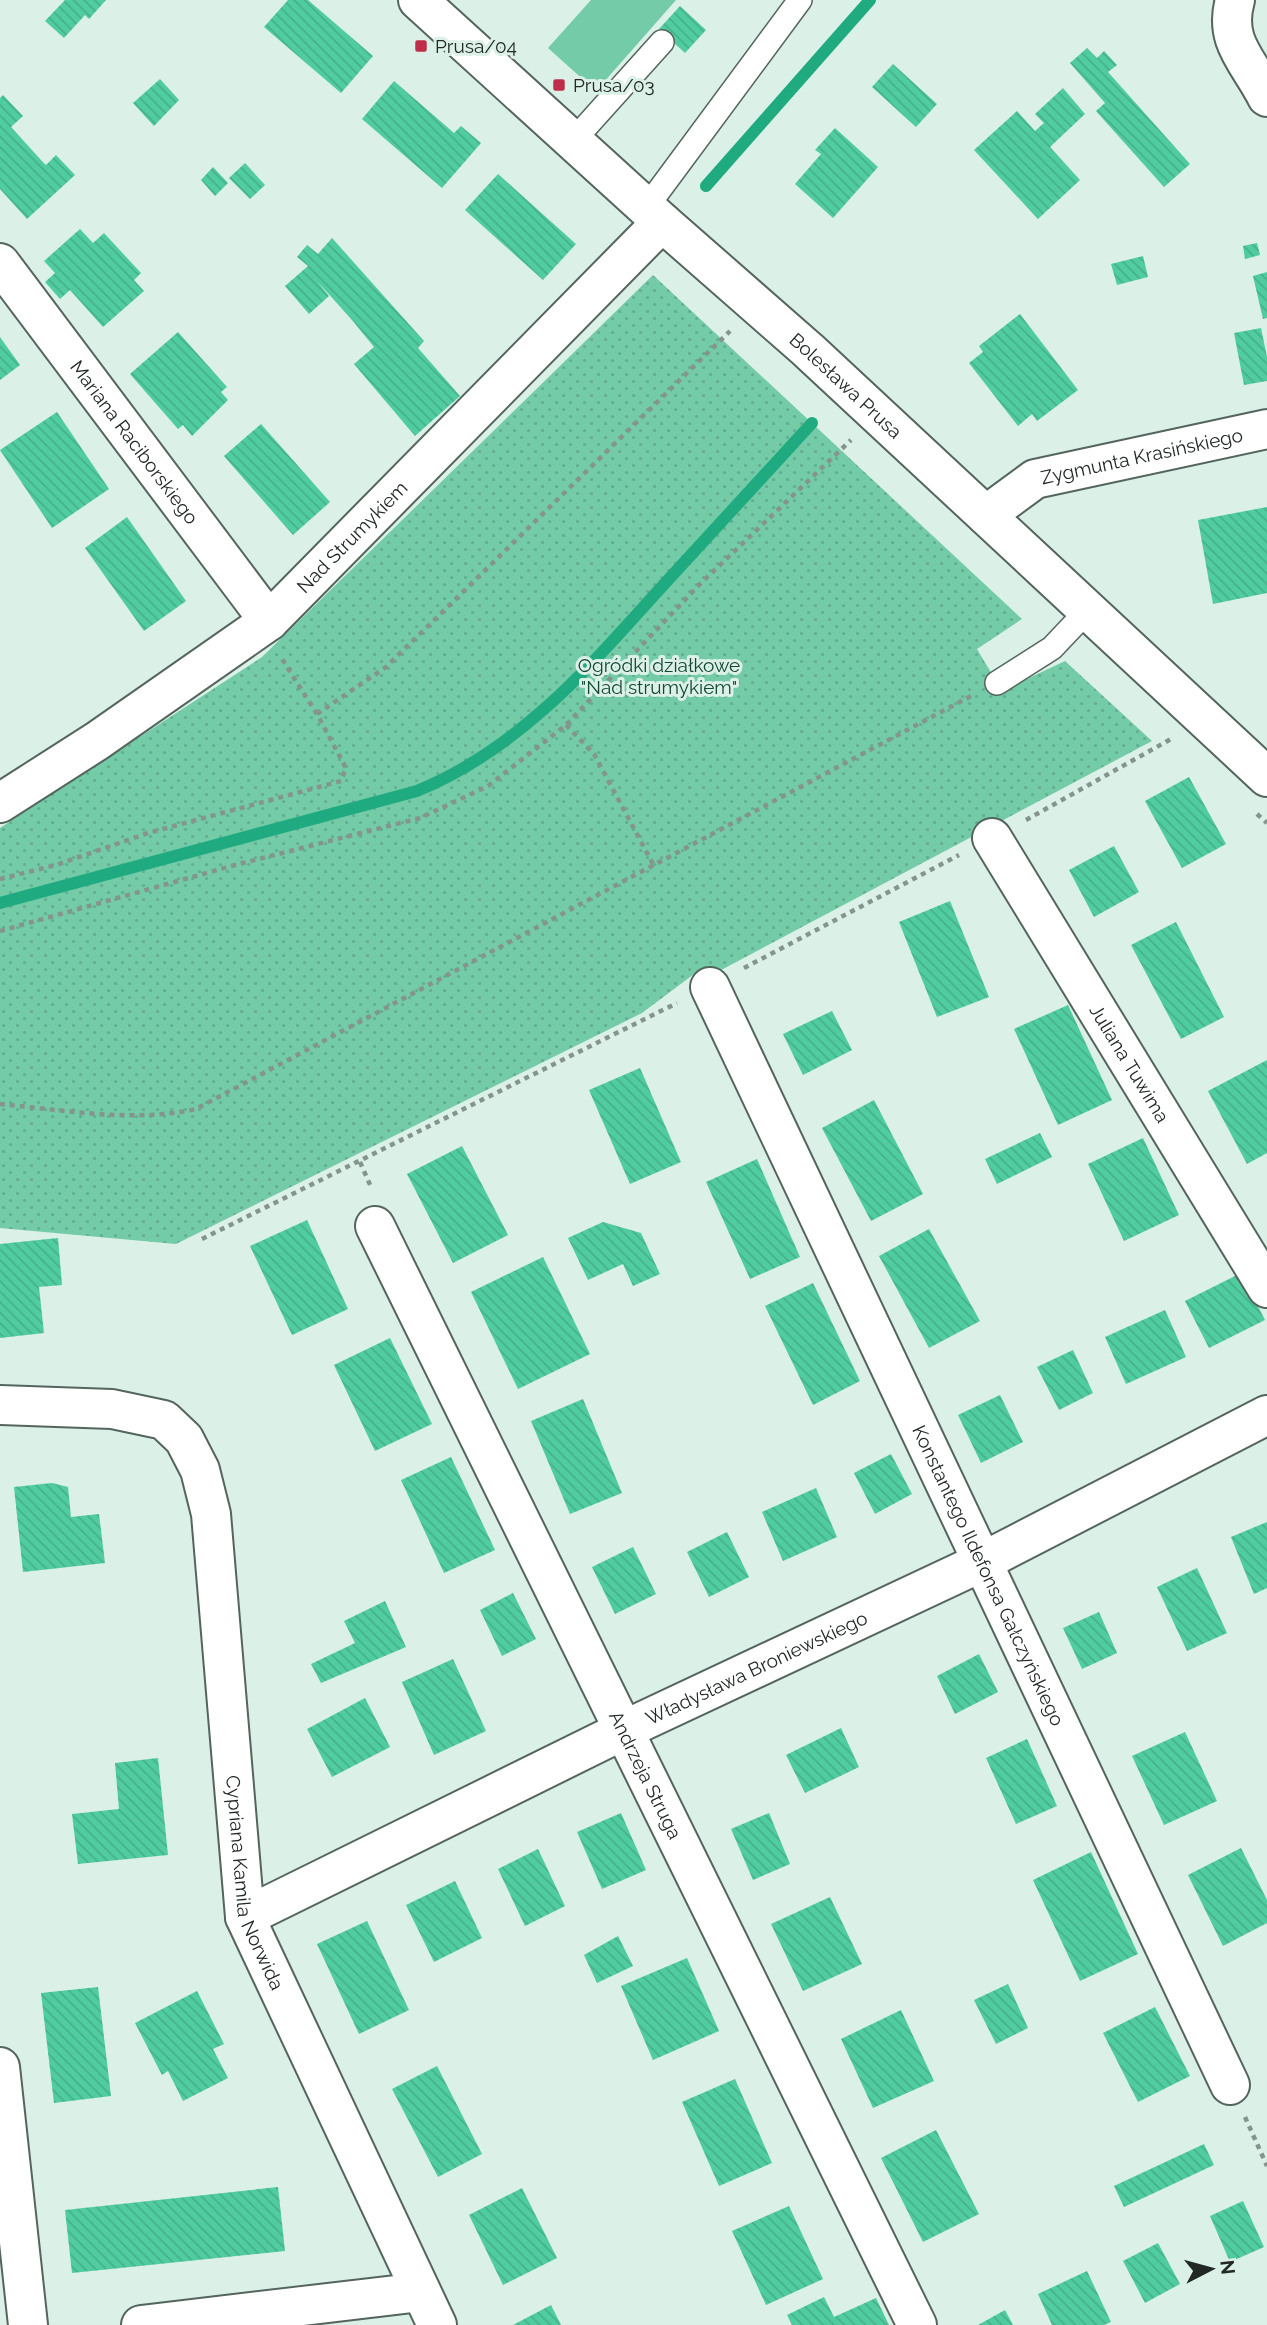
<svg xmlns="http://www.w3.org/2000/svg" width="1267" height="2325" viewBox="0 0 1267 2325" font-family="Raleway,sans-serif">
<defs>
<pattern id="garden-dots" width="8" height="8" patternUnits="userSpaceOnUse" patternTransform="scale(1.75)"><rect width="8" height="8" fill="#73cba8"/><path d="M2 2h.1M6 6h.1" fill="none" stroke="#63ae90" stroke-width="1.8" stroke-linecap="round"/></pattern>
<pattern id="building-back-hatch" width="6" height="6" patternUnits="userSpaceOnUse" patternTransform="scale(1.75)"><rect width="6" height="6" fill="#50cda0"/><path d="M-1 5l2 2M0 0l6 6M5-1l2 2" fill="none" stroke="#46b08a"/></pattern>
</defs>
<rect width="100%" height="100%" fill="#dbf0e6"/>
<!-- park -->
<polygon fill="#73cba8" points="591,0 676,0 596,91 548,48"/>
<!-- garden -->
<polygon fill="url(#garden-dots)" points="653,275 1022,619 977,649 1002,691 1065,661 1152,741 708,977 698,971 642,1013 176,1244 0,1228 0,828 262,657"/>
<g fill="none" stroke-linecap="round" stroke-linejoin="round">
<!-- stream -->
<g stroke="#20aa80" stroke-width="12">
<polyline points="706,186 870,0"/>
<path d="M0,903l417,-112c100,-41 169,-120 240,-199 52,-56 103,-113 155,-169"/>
</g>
</g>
<!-- building -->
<g fill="url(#building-back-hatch)">
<polygon points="65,0 106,0 89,19 85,15 64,38 45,21"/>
<polygon points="288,0 308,0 373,56 341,93 264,27"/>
<polygon points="680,6 706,30 685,53 659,29"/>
<polygon points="1087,48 1097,58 1104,51 1117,65 1108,72 1190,164 1164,187 1096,111 1105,103 1070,63"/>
<polygon points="893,64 937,104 916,127 872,87"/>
<polygon points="160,79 179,100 154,126 133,103"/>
<polygon points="394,81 454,133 461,126 481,143 442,188 362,119"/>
<polygon points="1063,88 1085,114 1050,147 1080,180 1038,219 974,150 1017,111 1035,131 1044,123 1035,114"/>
<polygon points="3,95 23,116 11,127 41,160 46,165 56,155 75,175 27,219 0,189 0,98"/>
<polygon points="835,128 878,167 833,218 795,184 821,154 815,150"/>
<polygon points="245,163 265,185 250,199 229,178"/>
<polygon points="213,167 228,183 215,196 201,180"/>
<polygon points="498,174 576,244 543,280 465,210"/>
<polygon points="80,229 93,243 104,233 141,273 134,280 144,291 103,327 70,290 60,299 45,282 55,273 44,261"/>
<polygon points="332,238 424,341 418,348 460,396 415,436 354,364 374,347 352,320 317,281 329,296 309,314 285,286 308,266 297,257 307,245 318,254"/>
<polygon points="1257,243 1260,255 1245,259 1243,246"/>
<polygon points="1143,256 1148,277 1117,285 1111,264"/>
<polygon points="1267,272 1267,318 1263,319 1253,276"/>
<polygon points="1020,314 1078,390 1037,421 1032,414 1018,426 969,363 983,352 979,346"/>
<polygon points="1261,328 1267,357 1267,381 1244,385 1234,333"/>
<polygon points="178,332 227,387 221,392 228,400 192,436 183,425 178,429 130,374"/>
<polygon points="0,337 20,365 0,380"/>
<polygon points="57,412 109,489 52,528 0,450"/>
<polygon points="261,424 330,502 293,535 224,456"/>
<polygon points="1267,507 1267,593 1213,604 1198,520"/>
<polygon points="127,517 186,601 144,631 85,548"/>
<polygon points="1189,777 1226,844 1182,868 1145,801"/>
<polygon points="1114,846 1139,892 1094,917 1069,870"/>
<polygon points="950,901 989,997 937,1017 899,922"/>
<polygon points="1176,922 1224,1017 1181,1039 1131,945"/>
<polygon points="1068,1005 1112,1100 1058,1125 1014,1029"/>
<polygon points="832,1011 852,1050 803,1075 783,1034"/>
<polygon points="1267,1060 1267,1153 1247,1164 1208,1091"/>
<polygon points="640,1068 681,1162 630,1184 589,1090"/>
<polygon points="874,1100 923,1194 871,1221 822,1128"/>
<polygon points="1040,1133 1052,1157 997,1184 985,1159"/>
<polygon points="1143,1138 1179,1215 1124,1241 1088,1164"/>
<polygon points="462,1146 508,1235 453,1263 407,1174"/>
<polygon points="757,1159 800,1257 750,1279 706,1182"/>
<polygon points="307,1220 348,1309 292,1335 250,1246"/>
<polygon points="603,1222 641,1233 660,1274 633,1286 623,1264 588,1280 568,1238"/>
<polygon points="929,1229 980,1321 929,1348 879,1256"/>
<polygon points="58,1238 62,1285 39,1287 44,1333 0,1338 0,1244"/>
<polygon points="543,1257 590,1354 518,1389 471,1292"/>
<polygon points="1241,1273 1265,1320 1209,1348 1185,1301"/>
<polygon points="813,1283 860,1381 813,1405 765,1306"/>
<polygon points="1165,1310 1186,1357 1126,1384 1105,1337"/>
<polygon points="390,1338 432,1424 375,1451 334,1365"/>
<polygon points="1073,1350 1093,1393 1059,1410 1037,1367"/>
<polygon points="1000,1395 1023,1442 981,1463 958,1415"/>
<polygon points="583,1399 622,1493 570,1514 531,1421"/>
<polygon points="891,1454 912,1494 875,1514 854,1473"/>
<polygon points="451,1457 495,1550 444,1573 401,1480"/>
<polygon points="52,1483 68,1487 71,1517 99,1514 105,1563 23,1572 14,1487"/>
<polygon points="816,1488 837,1537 783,1561 762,1512"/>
<polygon points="1267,1522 1267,1588 1254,1594 1231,1537"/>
<polygon points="727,1532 749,1577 709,1597 687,1552"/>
<polygon points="633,1547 656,1594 615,1614 592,1567"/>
<polygon points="1197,1568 1227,1633 1187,1651 1157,1587"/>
<polygon points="513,1593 536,1639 502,1656 480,1610"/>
<polygon points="385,1601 406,1647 321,1683 311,1664 355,1643 344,1621"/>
<polygon points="1099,1612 1117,1653 1082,1669 1063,1628"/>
<polygon points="979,1654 998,1692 955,1714 937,1676"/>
<polygon points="453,1659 486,1731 434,1755 402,1682"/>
<polygon points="365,1698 390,1747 332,1777 307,1729"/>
<polygon points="841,1728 859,1767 805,1793 786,1755"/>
<polygon points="1185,1732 1217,1801 1164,1825 1132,1756"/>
<polygon points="1027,1739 1057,1806 1016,1824 986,1758"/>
<polygon points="158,1758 168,1855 78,1864 72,1814 119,1809 115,1763"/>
<polygon points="621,1813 646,1870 602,1889 577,1832"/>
<polygon points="769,1813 790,1864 753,1880 731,1829"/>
<polygon points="1241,1848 1267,1900 1267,1923 1223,1946 1188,1875"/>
<polygon points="538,1849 565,1906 525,1926 498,1869"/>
<polygon points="1091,1852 1138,1954 1080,1981 1033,1880"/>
<polygon points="455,1881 482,1938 434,1962 406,1905"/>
<polygon points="830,1897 862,1964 803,1991 771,1924"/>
<polygon points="367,1921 409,2010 359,2034 317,1944"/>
<polygon points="618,1936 633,1966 597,1983 584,1955"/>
<polygon points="687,1958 719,2031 653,2060 621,1986"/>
<polygon points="1008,1984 1028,2028 996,2044 974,2000"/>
<polygon points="98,1987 111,2096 54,2103 41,1993"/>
<polygon points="197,1991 224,2044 213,2049 228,2078 183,2101 168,2071 162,2075 135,2023"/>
<polygon points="1155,2007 1190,2076 1138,2102 1103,2033"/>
<polygon points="901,2010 934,2081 873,2108 841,2039"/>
<polygon points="437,2066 482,2154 438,2177 392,2089"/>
<polygon points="735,2079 772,2163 719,2186 682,2102"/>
<polygon points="936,2130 979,2214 923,2242 881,2158"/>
<polygon points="1204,2144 1214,2165 1124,2207 1114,2186"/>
<polygon points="278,2187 285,2251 72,2273 65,2210"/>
<polygon points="522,2188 557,2258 503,2285 469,2215"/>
<polygon points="1243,2201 1264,2247 1230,2262 1210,2216"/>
<polygon points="789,2206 823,2279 766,2305 732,2231"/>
<polygon points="1158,2243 1180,2284 1145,2303 1123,2261"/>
<polygon points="1087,2271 1111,2322 1104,2325 1052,2325 1038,2294"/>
<polygon points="824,2297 834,2317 876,2298 889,2325 792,2325 787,2315"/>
<polygon points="551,2305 561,2325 513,2325"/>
<polygon points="1005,2310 1013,2325 978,2325"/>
</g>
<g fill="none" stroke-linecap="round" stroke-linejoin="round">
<!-- lane casing -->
<g stroke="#54655d" stroke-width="26">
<g id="lane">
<polyline points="573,141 662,42"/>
<polyline points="646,208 800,0"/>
<polyline points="997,683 1052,648 1088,610"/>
</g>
</g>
<!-- street casing -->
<g stroke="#54655d" stroke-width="42">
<g id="street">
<path d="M1235,0c-12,42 14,61 32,97"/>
<path id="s1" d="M0,263l269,358"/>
<path id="s2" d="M986,515l49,-36 232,-50"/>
<path id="s3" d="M0,803l97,-62 172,-120 393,-399"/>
<path id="s4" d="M992,838l275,450"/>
<path id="s5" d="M710,987l520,1098"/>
<path id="s6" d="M375,1226l542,1099"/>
<path id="s7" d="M0,1405l112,4 52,11 20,19 16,31 11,44 34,403 192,408"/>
<path id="s8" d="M245,1917l381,-188 356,-167 285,-147"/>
<polyline points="0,2067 28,2325"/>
<polyline points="141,2325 421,2292"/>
</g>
</g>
<!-- secondary casing -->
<g stroke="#54655d" stroke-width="42">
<g id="secondary">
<path id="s9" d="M418,0l244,222 146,128 459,427"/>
</g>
</g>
<!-- path -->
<g stroke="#85948d" stroke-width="4.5" stroke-dasharray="5 5" stroke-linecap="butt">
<polyline points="317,714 386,667 730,331"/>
<polyline points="566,725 594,754 654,866"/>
<polyline points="1257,814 1267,823"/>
<polyline points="1026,820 1171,739"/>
<polyline points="0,879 56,865 148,833 341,781 346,768 317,714 282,659"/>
<polyline points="0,931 235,865 420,818 488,786 566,725 699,585 851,440"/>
<polyline points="744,968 959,855"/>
<path d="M0,1104c64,6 133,19 196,5l775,-413"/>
<polyline points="360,1162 371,1187"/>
<polyline points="202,1239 677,1003"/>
<polyline points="1245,2117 1267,2166"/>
</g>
<!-- lane -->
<use href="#lane" stroke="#fff" stroke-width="23"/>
<!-- street -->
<use href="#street" stroke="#fff" stroke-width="38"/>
<!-- secondary -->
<use href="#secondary" stroke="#fff" stroke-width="38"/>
</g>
<!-- markers -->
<g fill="#be2e4a" stroke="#dbf0e6" stroke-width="2.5">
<rect x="414" y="39" width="14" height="14" rx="3.5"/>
<rect x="552" y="78" width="14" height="14" rx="3.5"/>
</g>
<g text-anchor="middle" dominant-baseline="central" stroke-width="6" stroke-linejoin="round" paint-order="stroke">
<!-- poi labels -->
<g font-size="19" fill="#212825" stroke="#dbf0e6" text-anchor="start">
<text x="435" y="46">Prusa/04</text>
<text x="573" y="85">Prusa/03</text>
</g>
<!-- street labels -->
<g font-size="19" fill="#212825" stroke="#dbf0e6">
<text stroke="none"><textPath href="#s9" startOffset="576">Bolesława Prusa</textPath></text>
<text stroke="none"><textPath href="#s1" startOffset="224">Mariana Raciborskiego</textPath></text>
<text stroke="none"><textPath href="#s2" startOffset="170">Zygmunta Krasińskiego</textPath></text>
<text stroke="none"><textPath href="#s3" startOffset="443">Nad Strumykiem</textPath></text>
<text stroke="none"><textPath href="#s4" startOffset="264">Juliana Tuwima</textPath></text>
<text stroke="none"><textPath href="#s5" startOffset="651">Konstantego Ildefonsa Gałczyńskiego</textPath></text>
<text stroke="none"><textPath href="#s8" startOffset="569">Władysława Broniewskiego</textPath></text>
<text stroke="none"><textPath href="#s6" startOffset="612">Andrzeja Struga</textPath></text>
<text stroke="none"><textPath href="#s7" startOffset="646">Cypriana Kamila Norwida</textPath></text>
</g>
<!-- park labels -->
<g font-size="19" fill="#144836" stroke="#dbf0e6">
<text x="659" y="665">Ogródki działkowe<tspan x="659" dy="22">"Nad strumykiem"</tspan></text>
</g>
</g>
<!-- north arrow -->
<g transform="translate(1211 2269) rotate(84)" stroke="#dbf0e6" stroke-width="5" paint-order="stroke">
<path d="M0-5L12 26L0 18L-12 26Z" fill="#212825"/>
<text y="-10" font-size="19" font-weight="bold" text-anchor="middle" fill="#212825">N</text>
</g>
</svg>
